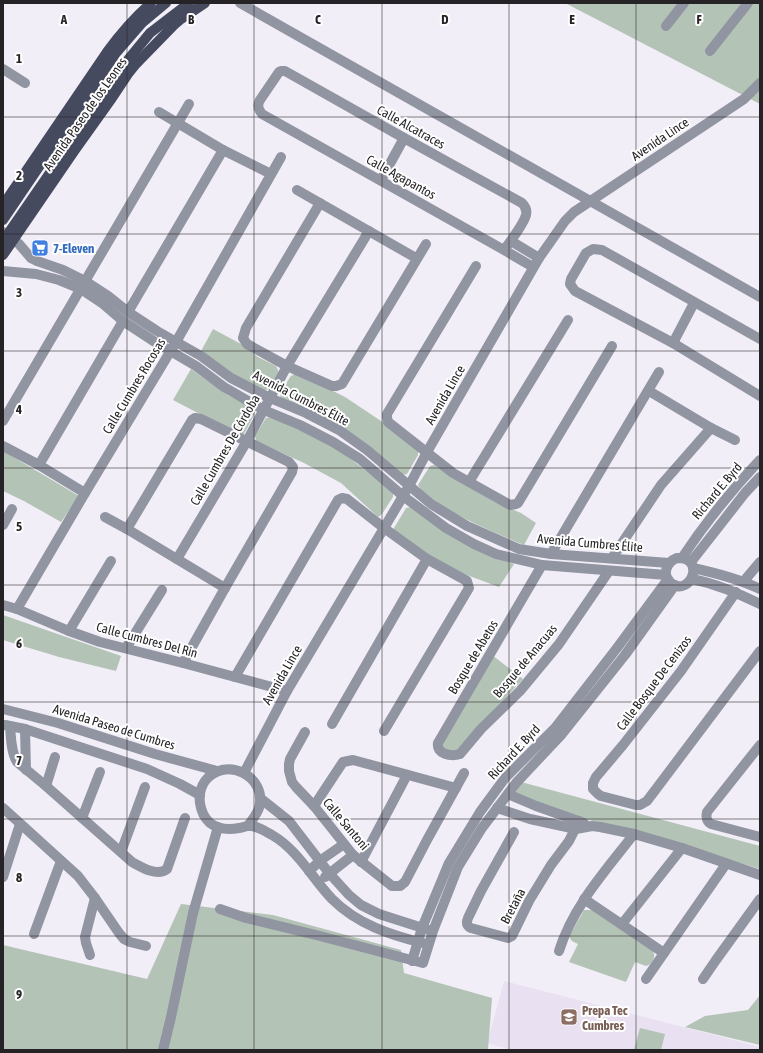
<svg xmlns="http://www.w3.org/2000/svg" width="763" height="1053" viewBox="0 0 763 1053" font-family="'Asap Condensed',sans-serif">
<rect width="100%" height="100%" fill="#f2eef7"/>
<!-- built -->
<polygon fill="#e9e1f1" points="504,981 734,1040 760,1047 760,1050 512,1050 487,1043"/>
<!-- green -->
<g fill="#b3c3b5">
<polygon points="565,3 760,3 760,104"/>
<polygon points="213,329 241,344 258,357 276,366 278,370 278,373 269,389 261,391 200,353"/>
<polygon points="191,369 229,396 252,407 255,413 244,434 238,434 173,400"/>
<polygon points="294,374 299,374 345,397 393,429 418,450 418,455 407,474 402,475 281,398 280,394 290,377"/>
<polygon points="271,417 308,433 342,452 393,492 393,497 382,514 378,517 341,483 304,463 256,441 255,436 266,418"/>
<polygon points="3,451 79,496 61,522 24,501 3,491"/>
<path d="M434,465l59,36 28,12 15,10 -12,22c-32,-14 -65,-26 -93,-47 -5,-4 -10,-7 -13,-13l12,-19z"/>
<polygon points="410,507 491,555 514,564 499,587 448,568 394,533 394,528 406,508"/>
<polygon points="3,615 121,656 116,671 59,657 3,640"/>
<polygon points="492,655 523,679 456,752 443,749 441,741"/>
<polygon points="521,782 760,846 760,869 624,828 596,822 555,810 516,794 516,791"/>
<polygon points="181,904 273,915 401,950 404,973 492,998 488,1050 489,1050 3,1050 3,945 147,979"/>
<path d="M584,910h8l61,41c3,6 0,10 -4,14l-3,1 -11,-4 -9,20 -57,-20 9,-18c-4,-2 -9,-3 -8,-9z"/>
<polygon points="760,995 760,1045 685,1027 705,1016 748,1010"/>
<polygon points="640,1028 665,1034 661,1050 634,1050"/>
</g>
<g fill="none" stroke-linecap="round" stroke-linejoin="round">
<!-- minor -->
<g stroke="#9194a1" stroke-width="10">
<polyline points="240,3 760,297"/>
<polyline points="666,26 684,3"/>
<polyline points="710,51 748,3"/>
<polyline points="3,69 25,83"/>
<polyline points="159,112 223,150 271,174"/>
<polyline points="381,180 404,138"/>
<polyline points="297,190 416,258"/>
<polyline points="320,203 246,328 243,338 247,344 287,366 332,386 336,386 342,384 426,244"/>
<polyline points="3,232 19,244 31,258 37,261 63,270 85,281 108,296 128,312 157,331 201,356 231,378 270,398 306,413 339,430 367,450 431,504 467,526 519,549 551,554 669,563"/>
<polyline points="511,241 539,258"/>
<path d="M504,250c6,-8 20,-27 22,-35 1,-4 0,-8 -4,-12l-118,-65 -119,-67h-4l-2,1 -19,28c-3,5 -2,9 2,14l242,136 29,17"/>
<polyline points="476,266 387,414 387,417 388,422 453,473 510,505 516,504 518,503 612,346"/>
<polyline points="3,271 36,274 59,280 81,289 102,303 123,321 155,342 196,366 224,387 264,410 300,425 333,442 360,459 403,496 446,528 474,544 496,554 542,565 666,575"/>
<polyline points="128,312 223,150"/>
<polyline points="760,339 602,250 593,249 586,253 571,279 570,284 575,291 673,343 760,396"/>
<polyline points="673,343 694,303"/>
<polyline points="649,391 711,428 735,440"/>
<polyline points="3,421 189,104"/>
<polyline points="3,446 39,465 85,493"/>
<polyline points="39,465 123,321"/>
<polyline points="469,482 568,320"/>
<polyline points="105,517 127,529 225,588"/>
<polyline points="3,525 12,509"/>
<polyline points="127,529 192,420 195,418 201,419 289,462 293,467 292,472 225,588 183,663"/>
<polyline points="551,554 659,372"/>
<polyline points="612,558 661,485 711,428"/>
<path d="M677,558c30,-1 13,40 -6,25 -10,-9 -4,-21 6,-25z"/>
<path d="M682,558c23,-35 49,-67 78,-98"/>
<polyline points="177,559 247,441 287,366 369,231"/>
<polyline points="691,562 745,493 760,477"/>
<path d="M542,565l-104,178c-2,11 13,14 22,11l21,-25 39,-38 39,-47 50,-73"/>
<path d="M693,568c23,5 46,11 67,21"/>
<path d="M692,579c25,5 45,14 68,25"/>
<polyline points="744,581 760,562"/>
<polyline points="736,592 681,671 623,745 596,777 593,783 593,789 598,794 601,796 636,805 640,805 647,801 760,651"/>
<polyline points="3,605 17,609 69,631 100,642 183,663 287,691"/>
<polyline points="17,609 85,493 176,342 281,157"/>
<polyline points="69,631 111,561"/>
<polyline points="126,648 162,590"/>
<polyline points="235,677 338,500 342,498 347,499 384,528 427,559 467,581 469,588 384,731"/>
<polyline points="3,709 58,723 155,754 217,771"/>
<polyline points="332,724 427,559"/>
<polyline points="5,725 25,729 147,769 180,784 200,795"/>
<path d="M10,726c1,12 1,26 7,36l29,24 86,76c9,5 25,15 35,7l18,-51"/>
<polyline points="25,729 26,770"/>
<polyline points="305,732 290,759 289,764 289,771 292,782 296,787 314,806 353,855 392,886 400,886 405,882 427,840 464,773"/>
<path d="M760,745l-53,67c-1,5 -1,9 4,12l49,13"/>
<polyline points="244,773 287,691 409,486 427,452 539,258 565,221 574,212 744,99 760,83"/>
<polyline points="46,786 55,757"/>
<polyline points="508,794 536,806 584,823"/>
<polyline points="260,798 289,821 329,873 349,895 361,905 379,914 429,930"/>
<polyline points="314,806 341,765 343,762 353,760 456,788"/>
<polyline points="3,808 78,876 95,898 119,933 124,939 130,942 146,946"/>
<polyline points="497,808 530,819 576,829 592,826 600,827 634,834 682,848 760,875"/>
<polyline points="82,818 100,772"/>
<path d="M248,826c4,-6 9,-12 11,-18 9,-32 -34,-53 -54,-27 -9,13 -6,32 5,42 8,6 19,7 29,5 3,0 6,-2 9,-2 8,-1 17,5 24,9 26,15 40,43 60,64 25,25 58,36 91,44"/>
<path d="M514,832l-33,59 -13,27c-2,5 -1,8 3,10l37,10 4,-2 17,-35 22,-36 18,-24 10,-20"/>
<polyline points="121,852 145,787"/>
<polyline points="361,862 407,775"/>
<polyline points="309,871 321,860 344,844"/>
<polyline points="3,877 20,824"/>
<polyline points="325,877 353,855"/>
<polyline points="584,899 664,953"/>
<polyline points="220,909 246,918 320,936 423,963 433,931 458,867 482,828 516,783 562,734 625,655 675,585"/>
<polyline points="622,924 682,848"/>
<polyline points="34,934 61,861"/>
<path d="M559,951c14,-45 47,-81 75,-117"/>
<polyline points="90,955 86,943 85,937 95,898"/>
<polyline points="412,961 422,928 449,863 480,812 505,778 555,728 617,648 668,579"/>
<polyline points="646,979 726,864"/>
<polyline points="703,979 716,960 760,899"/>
<polyline points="163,1050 171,1017 193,913 218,827"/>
</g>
<!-- major -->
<g stroke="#464a5f" stroke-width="10">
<path d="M3,205l104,-153c13,-18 27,-34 44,-49"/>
<polyline points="3,220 116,53 142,23 166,3"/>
<polyline points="3,241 127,61 150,33 189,3"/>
<polyline points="3,255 75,150 112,98 128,74 136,64 174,25 181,19 205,3"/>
</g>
</g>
<!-- grid -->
<path fill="none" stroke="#252326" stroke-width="1" stroke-opacity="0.55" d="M127,3v1047M254,3v1047M382,3v1047M509,3v1047M636,3v1047M3,117h757M3,234h757M3,351h757M3,468h757M3,585h757M3,702h757M3,819h757M3,936h757"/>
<!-- icons -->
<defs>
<g id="supermarket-square" transform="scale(0.9)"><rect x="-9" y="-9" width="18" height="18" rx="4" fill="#3f7fe0" stroke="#fff"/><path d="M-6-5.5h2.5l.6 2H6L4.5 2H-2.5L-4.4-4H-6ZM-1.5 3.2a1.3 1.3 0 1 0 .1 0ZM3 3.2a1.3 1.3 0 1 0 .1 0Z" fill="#fff"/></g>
<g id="school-square" transform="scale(0.9)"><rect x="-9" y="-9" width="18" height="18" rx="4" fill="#8d6e63" stroke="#fff"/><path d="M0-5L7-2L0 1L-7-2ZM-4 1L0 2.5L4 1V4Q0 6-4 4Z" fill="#fff"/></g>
</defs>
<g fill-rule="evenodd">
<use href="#supermarket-square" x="40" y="248"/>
<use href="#school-square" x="569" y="1017"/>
</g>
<g text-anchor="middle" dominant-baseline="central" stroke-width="4" stroke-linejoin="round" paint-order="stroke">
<!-- street labels -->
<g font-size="13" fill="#252326" stroke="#fff">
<text transform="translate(85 114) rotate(-55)">Avenida Paseo de los Leones</text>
<text transform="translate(411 127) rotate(29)">Calle Alcatraces</text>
<text transform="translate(660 139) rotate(-34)">Avenida Lince</text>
<text transform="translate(401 177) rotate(29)">Calle Agapantos</text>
<text transform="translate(134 386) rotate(-59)">Calle Cumbres Rocosas</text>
<text transform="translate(445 395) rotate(-60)">Avenida Lince</text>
<text transform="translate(301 398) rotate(27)">Avenida Cumbres Élite</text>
<text transform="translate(225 450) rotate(-60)">Calle Cumbres De Córdoba</text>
<text transform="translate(717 491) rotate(-50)">Richard E. Byrd</text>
<text transform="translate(590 543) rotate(5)">Avenida Cumbres Élite</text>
<text transform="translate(147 640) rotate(15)">Calle Cumbres Del Rin</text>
<text transform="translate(473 657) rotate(-59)">Bosque de Abetos</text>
<text transform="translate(525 661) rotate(-50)">Bosque de Anacuas</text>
<text transform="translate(282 675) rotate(-60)">Avenida Lince</text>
<text transform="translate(654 683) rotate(-53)">Calle Bosque De Cenizos</text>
<text transform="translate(114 727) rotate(17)">Avenida Paseo de Cumbres</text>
<text transform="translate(514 752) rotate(-47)">Richard E. Byrd</text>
<text transform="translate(346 824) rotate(50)">Calle Santoni</text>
<text transform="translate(513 906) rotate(-62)">Bretaña</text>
</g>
<!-- shop labels -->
<g font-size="13" font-weight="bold" fill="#366cbe" stroke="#fff" text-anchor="start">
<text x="53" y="248">7-Eleven</text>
</g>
<!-- education labels -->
<g font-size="13" font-weight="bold" fill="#785e54" stroke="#fff" text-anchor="start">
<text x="582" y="1010">Prepa Tec<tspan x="582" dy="15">Cumbres</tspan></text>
</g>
</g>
<g font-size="13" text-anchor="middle" font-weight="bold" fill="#252326" stroke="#fff" stroke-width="4" stroke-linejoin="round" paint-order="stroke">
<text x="64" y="24">A</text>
<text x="191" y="24">B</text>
<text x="318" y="24">C</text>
<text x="445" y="24">D</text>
<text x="572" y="24">E</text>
<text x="699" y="24">F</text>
<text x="19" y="63">1</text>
<text x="19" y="180">2</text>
<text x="19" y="297">3</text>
<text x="19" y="414">4</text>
<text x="19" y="531">5</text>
<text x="19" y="648">6</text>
<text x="19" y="765">7</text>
<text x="19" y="882">8</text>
<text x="19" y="999">9</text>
</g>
<!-- border -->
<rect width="763" height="1053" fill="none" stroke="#252326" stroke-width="8"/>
</svg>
